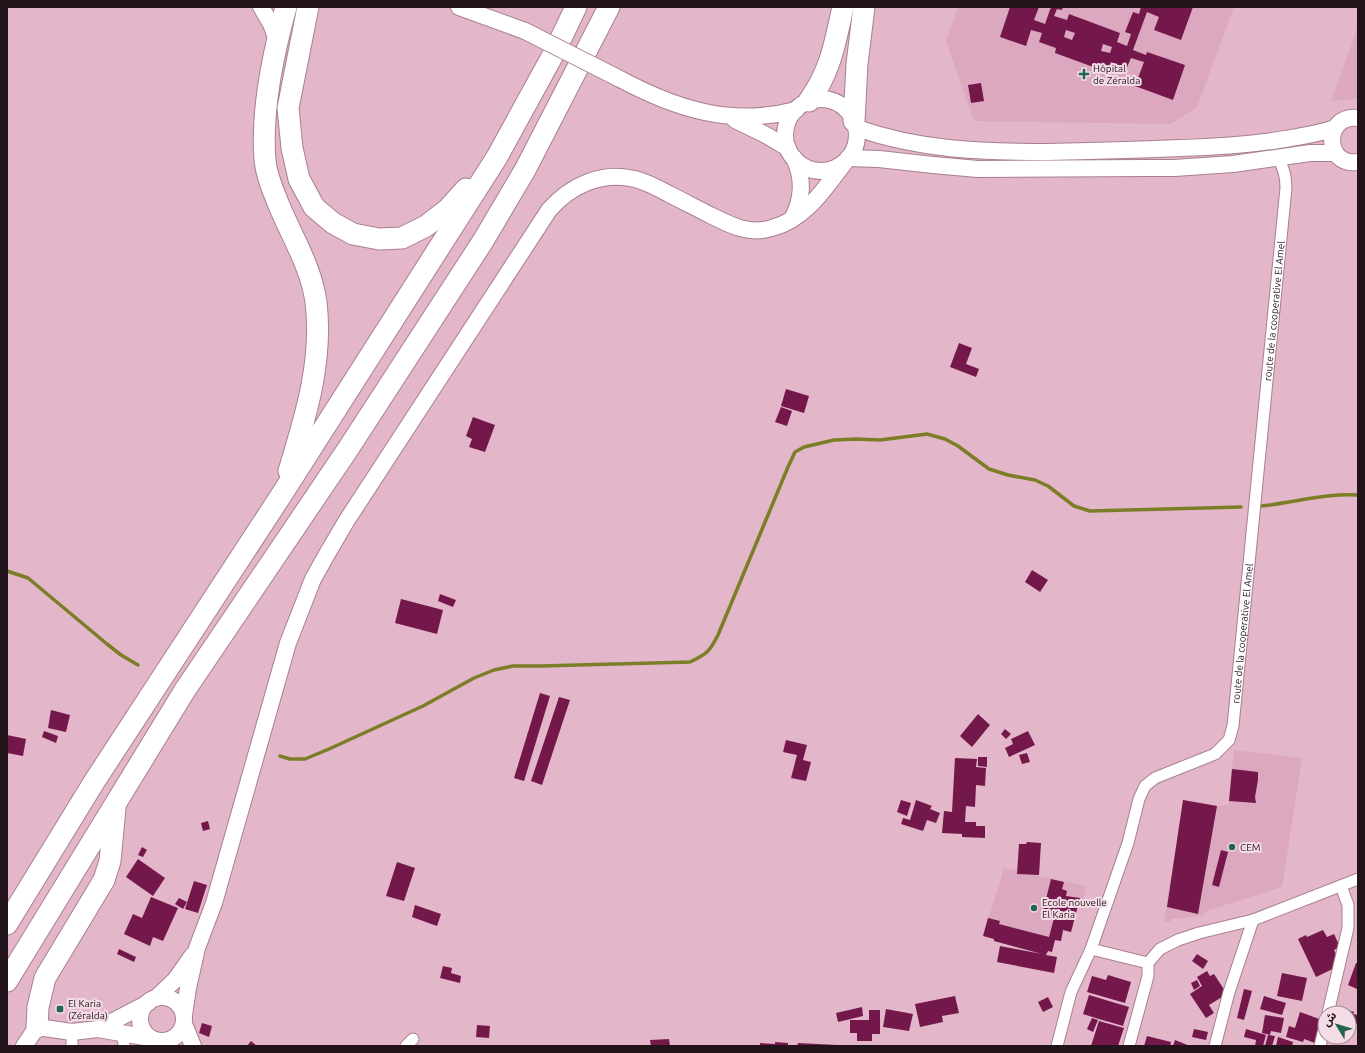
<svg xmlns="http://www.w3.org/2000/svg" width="1365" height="1053" viewBox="0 0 1365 1053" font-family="Ubuntu,'Noto Sans Arabic',sans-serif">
<rect width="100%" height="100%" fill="#e3b6c9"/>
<!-- built -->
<g fill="#dca8bf">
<polygon points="958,7 1234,7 1197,107 1171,124 974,121 946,41"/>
<polygon points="1358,27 1358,97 1355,99 1331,101"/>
<polygon points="1234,750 1302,758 1282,887 1209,910 1202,916 1171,919 1170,922 1164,922 1183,800 1217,806 1228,805"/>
<polygon points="1004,868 1086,886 1083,899 1080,898 1071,932 1063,930 1061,941 1055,940 1052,952 1048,951 1046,955 994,941 994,939 983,936"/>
</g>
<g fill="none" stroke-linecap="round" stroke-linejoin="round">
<!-- stream -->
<g stroke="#7b7e27" stroke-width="3.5">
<path d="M1261,506c32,-3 65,-13 97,-11"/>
<polyline points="7,571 28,578 107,644 121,655 138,665"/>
<path d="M280,756l10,3h15l24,-10 94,-43 51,-28 20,-8 19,-4h28l149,-4c17,-8 20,-11 28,-27l70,-168 7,-15 9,-5 30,-7 22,-1 24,1 47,-6 18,5 13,7 31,23 19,6 27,5 13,6 26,20 16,5 151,-4"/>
</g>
</g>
<!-- building -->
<g fill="#74184c" fill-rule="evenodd">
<path d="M1010,7h29l-5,13 11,4 6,-17h12l-1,3 -5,-1 -3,7 13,4 2,-6 51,19 -3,9 10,4 4,-12 -6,-2 8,-20 6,2 2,-7h16l4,1v-1h32l-12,33 -27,-10 5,-13 -12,-5 -14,38 13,5 1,-3 38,13 -12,35 -38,-14 9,-24 -13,-4 -6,14 -6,-2 2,-4 -10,-4 -4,10 -52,-19 1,-5 -17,-6 3,-9 -11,-3 -5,16 -26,-9zM1066,30l9,3 -3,7 -8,-3zM1103,44l9,3 -2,6 -9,-2z"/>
<polygon points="981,83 984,101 971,103 968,85"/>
<polygon points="959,343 972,348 966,364 979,369 976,377 950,367"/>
<polygon points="786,389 809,396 804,413 781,406"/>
<polygon points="781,407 792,411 787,426 775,422"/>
<polygon points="473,417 495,425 485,452 469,447 472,439 466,436"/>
<polygon points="1032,570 1048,580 1040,592 1025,582"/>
<polygon points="440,594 456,600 453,607 438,601"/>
<polygon points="401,599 443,610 437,634 395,623"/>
<polygon points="540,693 550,696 524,781 514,778"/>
<polygon points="559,697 570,700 542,785 531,781"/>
<polygon points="51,710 70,715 66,732 48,728"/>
<polygon points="978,714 990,725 972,747 960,736"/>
<polygon points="1005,729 1011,734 1006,739 1001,734"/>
<polygon points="44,731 58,736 56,743 42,737"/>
<polygon points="1028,731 1035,745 1009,757 1005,748 1013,744 1011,739"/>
<polygon points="7,735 26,739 23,756 7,753"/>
<polygon points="786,740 807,745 803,760 811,762 806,781 791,778 797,755 783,752"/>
<polygon points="1027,753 1030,762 1022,764 1019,755"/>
<polygon points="978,757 987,757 987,767 978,766"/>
<polygon points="955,758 977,759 976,767 986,768 985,786 976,785 975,807 966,806 965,822 976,822 976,826 985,826 985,838 962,837 962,834 942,833 944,811 952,812"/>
<polygon points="1232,769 1258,772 1258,780 1255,797 1256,803 1229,801"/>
<polygon points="901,800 911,803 907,816 897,812"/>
<polygon points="916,800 932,806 930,809 940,813 936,823 927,820 923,831 901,824 903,818 910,820"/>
<polygon points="1183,800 1217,806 1198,914 1167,907"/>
<polygon points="208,821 210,829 203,831 201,823"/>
<polygon points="1027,842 1041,843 1039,875 1017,874 1019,844 1026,844"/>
<polygon points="142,847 147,850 143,857 138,855"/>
<polygon points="1221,850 1228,852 1219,887 1212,885"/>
<polygon points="138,859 165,878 153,896 126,877"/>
<polygon points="397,862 415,868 404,901 386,896"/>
<polygon points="1051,879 1064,882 1062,889 1067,891 1066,896 1080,898 1071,932 1063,930 1061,941 1055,940 1052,952 1048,951 1046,955 1057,957 1054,973 997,962 1000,946 1042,954 994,941 994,939 983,936 988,918 1000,921 999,924 1049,937 1054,918 1042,915"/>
<polygon points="194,881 207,885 198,913 185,909"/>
<polygon points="151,897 178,908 163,941 153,937 150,946 124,934 133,914 142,918"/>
<polygon points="179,898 187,902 183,909 175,904"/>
<polygon points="415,905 441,914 437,926 412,917"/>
<polygon points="1323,930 1327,937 1334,934 1340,947 1334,950 1341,965 1316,977 1298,939 1306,935 1307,937"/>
<polygon points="119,949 136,957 134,962 117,954"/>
<polygon points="1197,954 1208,961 1203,969 1192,961"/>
<polygon points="1356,963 1358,963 1357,989 1348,985"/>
<polygon points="443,966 452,968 451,973 461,976 460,983 440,978"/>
<polygon points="1207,971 1210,976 1214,974 1227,994 1209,1005 1214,1013 1206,1018 1190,994 1202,986 1197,977"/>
<polygon points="1282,973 1307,978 1302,1001 1277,996"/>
<polygon points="1108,975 1131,982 1125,1003 1087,992 1092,976 1106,980"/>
<polygon points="1197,980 1200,986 1194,990 1191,983"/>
<polygon points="1244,989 1252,991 1244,1020 1237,1018"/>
<polygon points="1089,995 1129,1007 1123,1026 1099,1019 1100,1018 1099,1019 1083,1014"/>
<polygon points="955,996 959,1013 942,1016 943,1022 920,1027 915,1004"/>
<polygon points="1264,996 1286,1003 1282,1015 1260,1009"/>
<polygon points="1048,997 1053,1007 1043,1012 1038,1002"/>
<polygon points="862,1007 863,1016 838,1022 836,1013"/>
<polygon points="886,1009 913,1014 909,1031 883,1027"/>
<polygon points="1343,1009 1354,1012 1353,1014 1358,1015 1358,1024 1349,1023 1349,1013 1342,1013"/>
<polygon points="869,1010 880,1010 880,1034 872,1034 872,1041 857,1041 857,1033 850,1033 850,1020 869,1020"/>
<polygon points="1300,1012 1322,1020 1315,1043 1304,1039 1303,1042 1286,1037 1289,1026 1295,1028"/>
<polygon points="1265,1015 1284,1018 1281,1033 1271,1031 1270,1035 1262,1033"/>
<polygon points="1092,1018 1098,1020 1093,1032 1087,1029"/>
<polygon points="1099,1021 1124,1028 1118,1046 1091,1046"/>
<polygon points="202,1023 212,1026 209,1037 199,1033"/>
<polygon points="477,1025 490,1026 489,1038 476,1037"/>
<polygon points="1194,1029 1208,1032 1206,1040 1192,1037"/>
<polygon points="1246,1029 1266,1035 1263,1046 1255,1046 1256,1040 1244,1037"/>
<polygon points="1268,1035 1275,1036 1272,1046 1265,1046"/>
<polygon points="1147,1036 1171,1042 1170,1046 1144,1046"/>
<polygon points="1278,1037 1293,1042 1292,1046 1276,1046"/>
<polygon points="669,1039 670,1046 651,1046 650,1040"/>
<polygon points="1175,1040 1190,1046 1173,1046"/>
<polygon points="251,1041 257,1046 247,1046"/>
<polygon points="775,1042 788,1043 788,1046 760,1046 760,1043 775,1044"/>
<polygon points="798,1043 837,1045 837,1046 797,1046"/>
</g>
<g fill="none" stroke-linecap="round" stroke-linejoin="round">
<!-- street casing -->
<g stroke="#a97f91" stroke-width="13">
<g id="street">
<polyline points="1091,949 1148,963 1160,949 1178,940 1199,933 1253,920 1358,879"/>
<polyline points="1328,1013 1348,928 1348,905 1341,886"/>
<polyline points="123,1034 124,1046"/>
<polyline points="72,1046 72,1032"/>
<polyline points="406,1046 413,1039"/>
<path id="s1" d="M1057,1046l14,-54 20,-43 37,-106 11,-44 6,-13 10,-8 60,-24 14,-14 4,-14 53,-538c0,-11 -2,-20 -8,-30"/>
<polyline points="1129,1046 1148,976 1148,963"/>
<polyline points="1215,1046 1229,992 1253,920"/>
<polyline points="1320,1046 1325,1025"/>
</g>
</g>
<!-- secondary casing -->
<g stroke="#a97f91" stroke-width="18">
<g id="secondary">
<polyline points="261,7 271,24 277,40"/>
<polyline points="459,7 525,31"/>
<path d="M618,78c58,31 113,49 178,32"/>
<circle cx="821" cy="135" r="36"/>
<path d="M1358,118c-35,-4 -34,49 0,44"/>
<polyline points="735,120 764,134 788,148"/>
<path d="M857,128c62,22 125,24 190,24 45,-1 89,-2 133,-4 36,-1 70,-3 105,-9 17,-3 34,-5 50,-11"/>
<polyline points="848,158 879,159 933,165 978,169 1145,168 1174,168 1233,164 1310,153 1335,153"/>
<path d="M792,219c11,-20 12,-40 2,-61"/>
<circle cx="162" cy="1019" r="22"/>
<polyline points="156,998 175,980 192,956"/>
<path d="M184,1015l4,-27 9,-40 17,-45 74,-260 25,-64 14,-25 20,-34 202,-310c22,-25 53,-39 86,-31 12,3 23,9 34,15 14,7 29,15 43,22 20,10 38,19 60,12 34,-9 53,-40 73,-66"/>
<polyline points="184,1024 193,1046"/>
<polyline points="98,1029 148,1003"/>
<polyline points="24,1046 37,1027 72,1032 98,1029 150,1038"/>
</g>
</g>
<!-- highway casing -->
<g stroke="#a97f91" stroke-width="23">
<g id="highway">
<path d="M286,7c-13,47 -25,104 -21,153 1,12 6,26 11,38 13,34 35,67 40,104 7,59 -10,113 -27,169"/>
<polyline points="308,7 288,108 292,148 299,179 314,207 333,223 353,234 379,239 402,238 426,226 448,209 466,189"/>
<path d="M809,101c22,-31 26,-58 34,-94"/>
<polyline points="854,121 857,64 864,7"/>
<polyline points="7,924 94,782 282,494 497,157 554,53 576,7"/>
<polyline points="7,981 185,690 348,449 483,241 525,170 609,7"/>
<polyline points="37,1027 38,1007 45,978 104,880 110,861 115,808"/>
</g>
</g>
<!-- street -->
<use href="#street" stroke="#fff" stroke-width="11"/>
<!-- secondary -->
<use href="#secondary" stroke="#fff" stroke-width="16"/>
<!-- highway -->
<use href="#highway" stroke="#fff" stroke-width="21"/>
<!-- secondary-bridge casing -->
<g stroke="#a97f91" stroke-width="18" stroke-linecap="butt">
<polyline id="secondary-bridge" points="525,31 618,78"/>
</g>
<!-- secondary-bridge -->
<use href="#secondary-bridge" stroke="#fff" stroke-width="16"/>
</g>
<!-- markers -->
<g fill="#246451" stroke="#f5dde7" stroke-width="1.5">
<path d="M1082 68h4v4h4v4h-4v4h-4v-4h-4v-4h4z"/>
<circle cx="1232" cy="847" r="4"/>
<circle cx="1034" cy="908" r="4"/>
<rect x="56" y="1005" width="8" height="8" rx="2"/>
</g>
<g text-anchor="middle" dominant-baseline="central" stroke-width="4" stroke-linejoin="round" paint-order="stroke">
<!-- poi labels -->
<g font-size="10" fill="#22121a" stroke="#f5dde7" text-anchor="start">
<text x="1093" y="68">Hôpital<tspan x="1093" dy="12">de Zéralda</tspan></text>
<text x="1240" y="847">CEM</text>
<text x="1042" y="902">Ecole nouvelle<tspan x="1042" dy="12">El Karia</tspan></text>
<text x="68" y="1003">El Karia<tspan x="68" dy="12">(Zéralda)</tspan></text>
</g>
<!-- street labels -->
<g font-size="10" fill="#22121a" stroke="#f5dde7">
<text stroke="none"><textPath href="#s1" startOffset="804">route de la cooperative El Amel</textPath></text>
<text stroke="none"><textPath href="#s1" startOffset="480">route de la cooperative El Amel</textPath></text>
</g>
</g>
<!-- border -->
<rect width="1365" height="1053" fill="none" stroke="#22121a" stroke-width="16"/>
<!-- north arrow -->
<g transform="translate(1337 1025) rotate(308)"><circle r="19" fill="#f5dde7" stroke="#a18c95"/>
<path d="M0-3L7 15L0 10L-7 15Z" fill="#246451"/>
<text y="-6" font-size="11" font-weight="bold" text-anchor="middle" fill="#22121a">ش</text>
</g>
</svg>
